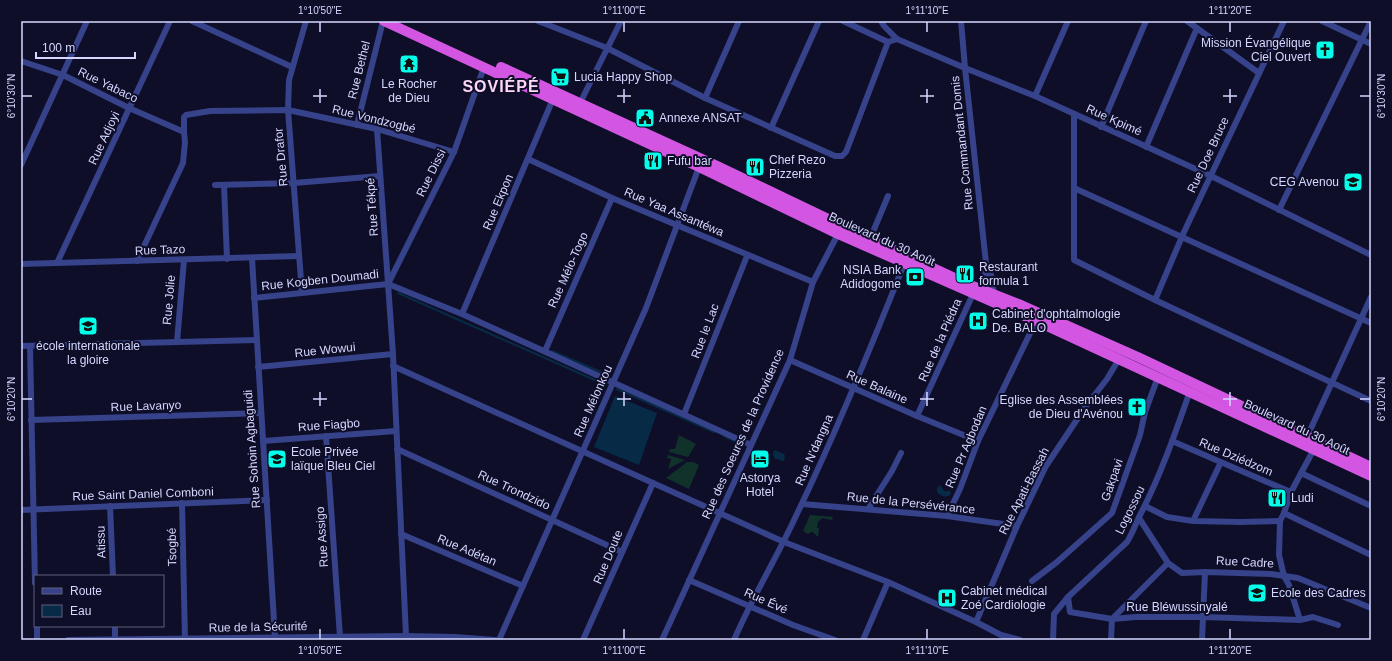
<svg xmlns="http://www.w3.org/2000/svg" width="1392" height="661" viewBox="0 0 1392 661" font-family="Helvetica,sans-serif">
<rect width="100%" height="100%" fill="#0e0e28"/>
<!-- green -->
<g fill="#11322b">
<polygon points="679,435 696,444 688,457 669,452 670,449 675,449"/>
<polygon points="668,455 685,460 668,469 671,459 667,458"/>
<polygon points="687,462 693,462 699,465 689,489 666,478"/>
<polygon points="810,515 833,517 832,520 822,518 818,522 817,528 819,528 818,537 813,532 811,532 808,534 803,531"/>
</g>
<!-- water -->
<g fill="#072a47">
<polygon points="615,396 657,413 639,465 594,447"/>
<polygon points="775,450 784,454 785,456 784,461 782,461 774,458 773,453"/>
<path d="M940,485l4,6h6l1,2 -2,3c-6,1 -13,-1 -12,-8z"/>
</g>
<g fill="none" stroke-linecap="round" stroke-linejoin="round">
<!-- stream -->
<g stroke="#072a47" stroke-width="2">
<polyline points="398,293 606,385"/>
<polyline points="552,351 608,375"/>
<polyline points="617,389 714,432"/>
<polyline points="724,436 743,445"/>
</g>
<!-- minor -->
<g stroke="#364289" stroke-width="6">
<polyline points="192,21 292,67"/>
<polyline points="538,21 607,48 705,98 835,156 842,156 846,152 888,42"/>
<polyline points="843,21 888,42 897,39 965,68 1035,96 1211,176 1371,255"/>
<polyline points="881,21 884,26 897,39"/>
<polyline points="961,21 965,68 986,263 985,270 986,291"/>
<polyline points="1187,21 1259,73"/>
<polyline points="1322,21 1371,44"/>
<polyline points="21,61 63,75 129,108 184,132"/>
<polyline points="1035,96 1068,21"/>
<polyline points="705,98 739,21"/>
<polyline points="580,103 621,21"/>
<polyline points="1074,114 1074,260 1155,300 1371,401"/>
<polyline points="357,125 383,21"/>
<polyline points="1101,127 1146,21"/>
<polyline points="771,128 819,21"/>
<polyline points="377,129 393,354 406,636"/>
<polyline points="1146,147 1197,28"/>
<polyline points="528,159 612,198 813,282"/>
<polyline points="21,165 87,21"/>
<polyline points="215,185 294,183 380,176"/>
<polyline points="224,185 227,259"/>
<polyline points="1074,188 1371,323"/>
<polyline points="1279,210 1371,21"/>
<polyline points="870,239 888,196"/>
<polyline points="252,258 275,638"/>
<polyline points="137,261 183,163 185,142 184,132 184,117 186,115 210,111 288,110 377,129 454,152"/>
<polyline points="57,263 170,21"/>
<polyline points="986,263 990,269 994,294"/>
<polyline points="21,264 299,256"/>
<polyline points="388,284 454,152 484,67"/>
<polyline points="302,293 288,110 289,80 306,21"/>
<polyline points="254,298 388,284 462,314 751,445"/>
<polyline points="1155,300 1184,232 1284,21"/>
<polyline points="462,314 553,99"/>
<polyline points="177,342 184,260"/>
<polyline points="21,346 257,340"/>
<polyline points="30,346 35,583"/>
<polyline points="545,351 612,198"/>
<polyline points="790,360 917,416 978,441"/>
<polyline points="393,366 784,542 888,582 976,622 1001,635 1020,640"/>
<polyline points="258,367 393,354"/>
<polyline points="684,414 747,256"/>
<polyline points="917,416 973,294"/>
<polyline points="31,420 261,413"/>
<polyline points="326,436 340,637"/>
<polyline points="1307,437 1371,297"/>
<polyline points="263,441 396,431"/>
<polyline points="1172,441 1267,482 1291,492"/>
<polyline points="397,449 622,552"/>
<polyline points="1301,473 1371,506"/>
<polyline points="182,503 185,639"/>
<polyline points="802,504 947,516 1017,526"/>
<polyline points="110,506 113,576"/>
<polyline points="1145,506 1167,517 1193,521 1240,522 1280,521"/>
<polyline points="868,509 892,471 901,453"/>
<polyline points="21,510 267,500"/>
<polyline points="1284,513 1371,555"/>
<polyline points="947,516 960,489 978,441 1036,321"/>
<polyline points="1139,518 1168,563 1182,573 1205,572 1271,574 1298,578 1371,608"/>
<polyline points="1193,521 1221,462"/>
<polyline points="401,534 523,586"/>
<polyline points="689,580 793,625 835,640"/>
<polyline points="1032,581 1057,562 1112,513 1140,435 1145,412 1158,377"/>
<polyline points="1068,597 1070,612 1112,619 1136,617 1203,617 1300,620 1313,617 1338,625"/>
<polyline points="1300,620 1289,585 1284,576 1279,555 1280,521 1284,513 1291,492 1314,449"/>
<polyline points="976,622 1017,526 1046,466 1086,406 1107,379 1119,359"/>
<polyline points="37,626 37,640"/>
<polyline points="115,626 115,639"/>
<polyline points="68,640 406,636 455,637 495,640"/>
<polyline points="499,640 646,308 699,167"/>
<polyline points="583,640 653,483"/>
<polyline points="662,640 790,360 813,282 838,234"/>
<path d="M734,640c18,-42 42,-81 61,-122 40,-83 75,-168 109,-254"/>
<polyline points="863,640 888,582"/>
<path d="M1053,640l1,-26 14,-17 59,-55c5,-8 8,-16 12,-25 21,-40 36,-83 51,-126"/>
<polyline points="1111,640 1112,619 1168,563"/>
<polyline points="1202,640 1205,572"/>
</g>
<!-- trunk -->
<g stroke="#d256e2" stroke-width="10">
<polyline points="384,21 699,167 838,234 1036,321 1371,476"/>
<polyline points="501,67 713,164 870,239 970,285 1021,305 1140,358 1371,467"/>
</g>
</g>
<!-- ticks -->
<path fill="none" stroke="#d5d7ff" stroke-width="1.5" d="M320,22v10M624,22v10M927,22v10M1230,22v10M320,89v14M624,89v14M927,89v14M1230,89v14M22,96h10M313,96h14M617,96h14M920,96h14M1223,96h14M1360,96h10M320,392v14M624,392v14M927,392v14M1230,392v14M22,399h10M313,399h14M617,399h14M920,399h14M1223,399h14M1360,399h10M320,629v10M624,629v10M927,629v10M1230,629v10"/>
<!-- icons -->
<defs>
<g id="church-square" transform="scale(1)"><rect x="-9" y="-9" width="18" height="18" rx="4" fill="#01ffea" stroke="#0e0e28"/><path d="M-1.2-6h2.4v3.5h3.3v2.4h-3.3V6h-2.4V-.1h-3.3v-2.4h3.3Z" fill="#111"/></g>
<g id="temple-square" transform="scale(1)"><rect x="-9" y="-9" width="18" height="18" rx="4" fill="#01ffea" stroke="#0e0e28"/><path d="M0-6L5-2H3V0L6.5 2.5H4V6H1.5V3h-3V6H-4V2.5H-6.5L-3 0V-2H-5Z" fill="#111"/></g>
<g id="supermarket-square" transform="scale(1)"><rect x="-9" y="-9" width="18" height="18" rx="4" fill="#01ffea" stroke="#0e0e28"/><path d="M-6-5.5h2.5l.6 2H6L4.5 2H-2.5L-4.4-4H-6ZM-1.5 3.2a1.3 1.3 0 1 0 .1 0ZM3 3.2a1.3 1.3 0 1 0 .1 0Z" fill="#111"/></g>
<g id="civic-square" transform="scale(1)"><rect x="-9" y="-9" width="18" height="18" rx="4" fill="#01ffea" stroke="#0e0e28"/><path d="M-.6-6.5H3V-4.5H.6V-3L4-1V1h2V6H-6V1h2V-1L-.6-3ZM-1.2 2.5V6h2.4V2.5Z" fill="#111"/></g>
<g id="restaurant-square" transform="scale(1)"><rect x="-9" y="-9" width="18" height="18" rx="4" fill="#01ffea" stroke="#0e0e28"/><path d="M-5-6h1v4h1v-4h1v4h1v-4h1v5L-1.5 .5V6h-2V.5L-5-1ZM5-6V6H3V1.5H1.5Q1.5-4 5-6Z" fill="#111"/></g>
<g id="school-square" transform="scale(1)"><rect x="-9" y="-9" width="18" height="18" rx="4" fill="#01ffea" stroke="#0e0e28"/><path d="M0-5L7-2L0 1L-7-2ZM-4 1L0 2.5L4 1V4Q0 6-4 4Z" fill="#111"/></g>
<g id="bank-square" transform="scale(1)"><rect x="-9" y="-9" width="18" height="18" rx="4" fill="#01ffea" stroke="#0e0e28"/><path d="M-6-4H6V4H-6ZM0-2.3a2.3 2.3 0 1 0 0 4.6a2.3 2.3 0 1 0 0-4.6Z" fill="#111"/></g>
<g id="hospital-square" transform="scale(1)"><rect x="-9" y="-9" width="18" height="18" rx="4" fill="#01ffea" stroke="#0e0e28"/><path d="M-5-5h3v3.5h4V-5h3V5h-3V1.5h-4V5h-3Z" fill="#111"/></g>
<g id="hotel-square" transform="scale(1)"><rect x="-9" y="-9" width="18" height="18" rx="4" fill="#01ffea" stroke="#0e0e28"/><path d="M-6-4.5h1.5V1H6V5H4.5V3h-9V5H-6ZM-4 0a1.8 1.8 0 1 1 3.6 0ZM.5 0V-2.5h3Q6-2.5 6 0Z" fill="#111"/></g>
<g id="university-square" transform="scale(1)"><rect x="-9" y="-9" width="18" height="18" rx="4" fill="#01ffea" stroke="#0e0e28"/><path d="M0-5L7-2L0 1L-7-2ZM-4 1L0 2.5L4 1V4Q0 6-4 4Z" fill="#111"/></g>
</defs>
<g fill-rule="evenodd">
<use href="#church-square" x="1325" y="50"/>
<use href="#temple-square" x="409" y="64"/>
<use href="#supermarket-square" x="560" y="77"/>
<use href="#civic-square" x="645" y="118"/>
<use href="#restaurant-square" x="653" y="161"/>
<use href="#restaurant-square" x="755" y="167"/>
<use href="#school-square" x="1353" y="182"/>
<use href="#restaurant-square" x="965" y="274"/>
<use href="#bank-square" x="915" y="277"/>
<use href="#hospital-square" x="978" y="321"/>
<use href="#school-square" x="88" y="326"/>
<use href="#church-square" x="1137" y="407"/>
<use href="#school-square" x="277" y="459"/>
<use href="#hotel-square" x="760" y="459"/>
<use href="#restaurant-square" x="1277" y="498"/>
<use href="#university-square" x="1257" y="593"/>
<use href="#hospital-square" x="947" y="598"/>
</g>
<g text-anchor="middle" dominant-baseline="central" stroke-width="4" stroke-linejoin="round" paint-order="stroke">
<!-- poi labels -->
<g font-size="12" fill="#d5d7ff" stroke="#0e0e28" text-anchor="start">
<text x="1311" y="43" text-anchor="end">Mission Évangélique<tspan x="1311" dy="14">Ciel Ouvert</tspan></text>
<text x="574" y="77">Lucia Happy Shop</text>
<text x="409" y="84" text-anchor="middle">Le Rocher<tspan x="409" dy="14">de Dieu</tspan></text>
<text x="659" y="118">Annexe ANSAT</text>
<text x="769" y="160">Chef Rezo<tspan x="769" dy="14">Pizzeria</tspan></text>
<text x="667" y="161">Fufu bar</text>
<text x="1339" y="182" text-anchor="end">CEG Avenou</text>
<text x="979" y="267">Restaurant<tspan x="979" dy="14">formula 1</tspan></text>
<text x="901" y="270" text-anchor="end">NSIA Bank<tspan x="901" dy="14">Adidogome</tspan></text>
<text x="992" y="314">Cabinet d'ophtalmologie<tspan x="992" dy="14">De. BALO</tspan></text>
<text x="88" y="346" text-anchor="middle">école internationale<tspan x="88" dy="14">la gloire</tspan></text>
<text x="1123" y="400" text-anchor="end">Eglise des Assemblées<tspan x="1123" dy="14">de Dieu d'Avénou</tspan></text>
<text x="291" y="452">Ecole Privée<tspan x="291" dy="14">laïque Bleu Ciel</tspan></text>
<text x="760" y="478" text-anchor="middle">Astorya<tspan x="760" dy="14">Hotel</tspan></text>
<text x="1291" y="498">Ludi</text>
<text x="961" y="591">Cabinet médical<tspan x="961" dy="14">Zoé Cardiologie</tspan></text>
<text x="1271" y="593">Ecole des Cadres</text>
</g>
<!-- street labels -->
<g font-size="12" fill="#d5d7ff" stroke="#0e0e28">
<text transform="translate(359 70) rotate(-76)">Rue Bethel</text>
<text transform="translate(108 85) rotate(26)">Rue Yabaco</text>
<text transform="translate(374 119) rotate(14)">Rue Vondzogbé</text>
<text transform="translate(1114 120) rotate(24)">Rue Kpimé</text>
<text transform="translate(104 138) rotate(-65)">Rue Adjoyi</text>
<text transform="translate(962 143) rotate(-96)">Rue Commandant Domis</text>
<text transform="translate(1208 155) rotate(-65)">Rue Doe Bruce</text>
<text transform="translate(281 157) rotate(-95)">Rue Drafor</text>
<text transform="translate(431 173) rotate(-64)">Rue Dissi</text>
<text transform="translate(498 202) rotate(-67)">Rue Ekpon</text>
<text transform="translate(372 207) rotate(-94)">Rue Tékpé</text>
<text transform="translate(674 212) rotate(23)">Rue Yaa Assantéwa</text>
<text transform="translate(882 239) rotate(24)">Boulevard du 30 Août</text>
<text transform="translate(160 250) rotate(-2)">Rue Tazo</text>
<text transform="translate(568 270) rotate(-66)">Rue Mélo-Togo</text>
<text transform="translate(320 280) rotate(-6)">Rue Kogben Doumadi</text>
<text transform="translate(169 300) rotate(-85)">Rue Jolie</text>
<text transform="translate(705 331) rotate(-69)">Rue le Lac</text>
<text transform="translate(940 340) rotate(-66)">Rue de la Piédra</text>
<text transform="translate(325 350) rotate(-6)">Rue Wowui</text>
<text transform="translate(877 387) rotate(24)">Rue Balaine</text>
<text transform="translate(593 401) rotate(-66)">Rue Mélonkou</text>
<text transform="translate(146 406) rotate(-2)">Rue Lavanyo</text>
<text transform="translate(329 425) rotate(-4)">Rue Fiagbo</text>
<text transform="translate(1297 427) rotate(25)">Boulevard du 30 Août</text>
<text transform="translate(743 434) rotate(-66)">Rue des Soeurss de la Providence</text>
<text transform="translate(966 447) rotate(-67)">Rue Pr Agbodan</text>
<text transform="translate(252 449) rotate(-94)">Rue Sohoin Agbaguidi</text>
<text transform="translate(814 450) rotate(-66)">Rue N'dangna</text>
<text transform="translate(1236 457) rotate(23)">Rue Dziédzom</text>
<text transform="translate(1112 480) rotate(-71)">Gakpavi</text>
<text transform="translate(514 490) rotate(25)">Rue Trondzido</text>
<text transform="translate(1024 491) rotate(-63)">Rue Apati-Bassah</text>
<text transform="translate(143 494) rotate(-2)">Rue Saint Daniel Comboni</text>
<text transform="translate(911 503) rotate(6)">Rue de la Persévérance</text>
<text transform="translate(1130 510) rotate(-64)">Logossou</text>
<text transform="translate(322 537) rotate(-94)">Rue Assigo</text>
<text transform="translate(101 542) rotate(-92)">Atissu</text>
<text transform="translate(172 547) rotate(-91)">Tsogbé</text>
<text transform="translate(467 550) rotate(23)">Rue Adétan</text>
<text transform="translate(608 557) rotate(-67)">Rue Doute</text>
<text transform="translate(1245 562) rotate(3)">Rue Cadre</text>
<text transform="translate(766 601) rotate(24)">Rue Évé</text>
<text x="1177" y="607">Rue Bléwussinyalé</text>
<text transform="translate(258 627) rotate(-1)">Rue de la Sécurité</text>
</g>
<!-- district labels -->
<g font-size="16" font-weight="bold" letter-spacing="1" fill="#ffd7f8" stroke="#0e0e28">
<text x="501" y="86">SOVIÉPÉ</text>
</g>
</g>
<!-- border -->
<rect width="1392" height="661" fill="none" stroke="#0e0e28" stroke-width="44"/>
<!-- legend -->
<rect x="34" y="575" width="130" height="52" fill="#0e0e28" stroke="#5e5e7e"/>
<rect x="42" y="588" width="20" height="6" fill="#364289" stroke="#5e5e7e"/>
<text x="70" y="595" font-size="12" fill="#d5d7ff">Route</text>
<rect x="42" y="605" width="20" height="12" fill="#072a47" stroke="#5e5e7e"/>
<text x="70" y="615" font-size="12" fill="#d5d7ff">Eau</text>
<!-- scale -->
<path d="M36 52v6h99v-6" fill="none" stroke="#d5d7ff" stroke-width="2"/>
<text x="42" y="52" font-size="12" fill="#d5d7ff" stroke="#0e0e28" stroke-width="3" paint-order="stroke">100 m</text>
<rect x="22" y="22" width="1348" height="617" fill="none" stroke="#d5d7ff" stroke-width="1.5"/>
<g font-size="10" text-anchor="middle" fill="#d5d7ff">
<text x="320" y="14">1°10'50"E</text>
<text x="624" y="14">1°11'00"E</text>
<text x="927" y="14">1°11'10"E</text>
<text x="1230" y="14">1°11'20"E</text>
<text transform="translate(11 96) rotate(-90)" y="4">6°10'30"N</text>
<text transform="translate(1381 96) rotate(-90)" y="4">6°10'30"N</text>
<text transform="translate(11 399) rotate(-90)" y="4">6°10'20"N</text>
<text transform="translate(1381 399) rotate(-90)" y="4">6°10'20"N</text>
<text x="320" y="654">1°10'50"E</text>
<text x="624" y="654">1°11'00"E</text>
<text x="927" y="654">1°11'10"E</text>
<text x="1230" y="654">1°11'20"E</text>
</g>
</svg>
